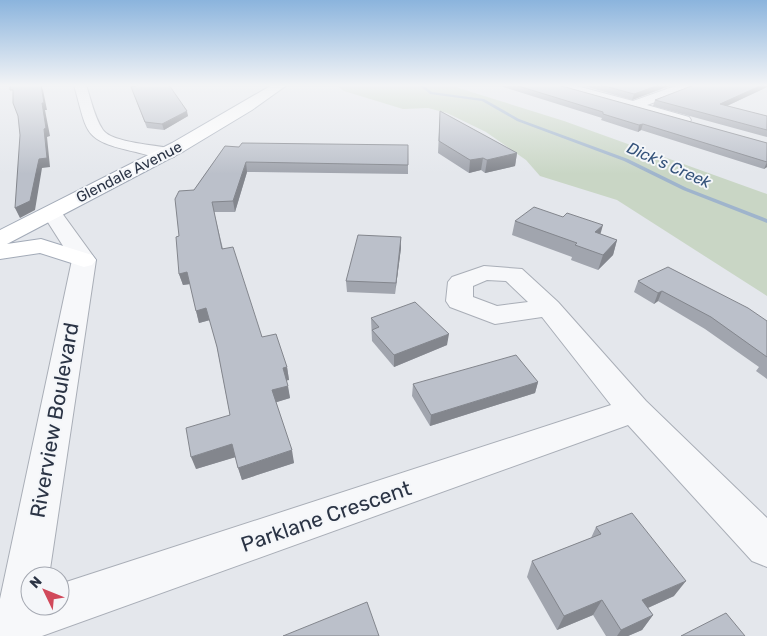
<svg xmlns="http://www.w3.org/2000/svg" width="767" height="636" viewBox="0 0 767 636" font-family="Rubik,sans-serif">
<rect width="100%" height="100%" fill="#e4e7ec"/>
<!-- green -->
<polygon fill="#c9d6c5" points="336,85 449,85 564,121 767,194 767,296 617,200 540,176 526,160 486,132 447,113 428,108 403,109 344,91"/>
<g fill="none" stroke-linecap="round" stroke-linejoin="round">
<!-- stream -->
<polygon fill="#9fb4cc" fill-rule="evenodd" points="419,85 423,85 432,92 484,99 519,119 628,159 687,188 767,219 767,223 683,190 624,161 517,121 482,101 430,94"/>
<!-- minor casing -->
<g stroke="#a9aeb7" stroke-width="2">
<g id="minor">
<path d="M74,85h12c5,14 8,32 17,45 9,13 55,15 71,19l2,4 -2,4c-12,3 -26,-2 -38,-5 -54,-12 -48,-18 -62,-67z"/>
<polygon points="552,85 573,85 633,101 678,85 696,85 694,88 647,105 689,117 691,120 689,123 684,124 554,88"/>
<path d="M52,207l7,2 37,51 -47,316h-19v30h30v-22l551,-179 -69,-88 -47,7 -45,-17 -4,-6 2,-19 4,-5 32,-11 38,3 36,33 88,99 121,117v49l-15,-6 -124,-136 -586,211h-42v-37l72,-339 -30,-47 3,-4zM487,280l19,1 22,21 -31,4 -24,-9v-11z"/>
</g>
</g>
<!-- major casing -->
<g stroke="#a3abb8" stroke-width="2">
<polygon id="major" points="272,85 287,85 252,110 184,151 7,244 41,239 92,255 96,260 92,265 84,267 40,253 0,259 0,230 172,143"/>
</g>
<!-- minor -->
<use href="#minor" fill="#f7f8fa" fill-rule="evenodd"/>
<!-- major -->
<use href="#major" fill="#fff" fill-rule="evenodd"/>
</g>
<!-- wall -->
<g fill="#a1a5ae">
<polygon points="138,85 169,85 188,116 164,130 147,128 131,87"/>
<polygon points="497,85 558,85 767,143 767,167 764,169 641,130 638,132 601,120 602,118"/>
<polygon points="581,85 672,85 632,100"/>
<polygon points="767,87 727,106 767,116 767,137 653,106 655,100"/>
<polygon points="440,111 517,153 515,166 485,173 481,170 469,173 438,153"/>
<polygon points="225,146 408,165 408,174 247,172 235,212 214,212 223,249 262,337 287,367 289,380 286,380 290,398 276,402 294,463 242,480 235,457 196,469 230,415 217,347 210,320 199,323 190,284 183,285 179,274 179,236 194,190"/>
<polygon points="515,221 600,234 617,240 613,255 598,270 571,260 572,257 512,235"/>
<polygon points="401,237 401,248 395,294 347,292 346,281"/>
<polygon points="638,281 767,321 767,379 756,371 759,367 705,329 658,301 654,304 634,292"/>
<polygon points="371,318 447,345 394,367 372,341"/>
<polygon points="538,382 535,393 430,426 412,396 413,384"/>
<polygon points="596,527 674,596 648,608 653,615 642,630 628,636 606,636 593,615 557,630 527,577 532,561 591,538"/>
</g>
<!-- shaded-wall -->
<g fill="#83868d">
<polygon points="41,85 43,90 47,110 45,110 50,136 47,137 50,167 42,168 35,210 20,218 15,208 39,159 42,103"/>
<polygon points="659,85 672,85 632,100 634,94"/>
<polygon points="762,85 767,85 767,87 718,110 720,104"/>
<polygon points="187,111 188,116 164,130 162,124"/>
<polygon points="643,124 641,130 638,132 639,125"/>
<polygon points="517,153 515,166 485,173 487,160"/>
<polygon points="483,158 481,170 469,173 470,160"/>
<polygon points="246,162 247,172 235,212 233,201"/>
<polygon points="767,162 767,167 764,169"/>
<polygon points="603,225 599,239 595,232"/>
<polygon points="401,237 401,248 395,294 396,283"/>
<polygon points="617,240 613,255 598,270 603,255"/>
<polygon points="187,272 190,284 183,285 179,274"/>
<polygon points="662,291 658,301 654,304 658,293"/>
<polygon points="206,308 210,320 199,323 196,311"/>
<polygon points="449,334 447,345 394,367 394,355"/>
<polygon points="287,367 289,380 285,381 283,368"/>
<polygon points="538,382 535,393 430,426 431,415"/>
<polygon points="288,386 290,398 274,403 272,390"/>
<polygon points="232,444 236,457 196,469 191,457"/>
<polygon points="292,450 294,463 242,480 238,468"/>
<polygon points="686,581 674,596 632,615 642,600"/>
<polygon points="602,600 593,615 557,630 564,616"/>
<polygon points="653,615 642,630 628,636 617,636 621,630"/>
</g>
<!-- building -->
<g fill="#bbc0ca" stroke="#83868d">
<polygon points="10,85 41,85 44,103 42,103 46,128 44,129 47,158 39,159 30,201 15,208 20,135 18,116 13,103 13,90 10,90"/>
<polygon points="140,85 169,85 187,111 162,124 145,122 131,87"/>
<polygon points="515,85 558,85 767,143 767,162 643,124 639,125 603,114 603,112"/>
<polygon points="601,85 659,85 634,94"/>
<polygon points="694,85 762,85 720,104 767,116 767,130 655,100"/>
<polygon points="440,111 517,153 487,160 483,158 470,160 439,141"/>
<polygon points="242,143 408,145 408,165 246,162 233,201 212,202 222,249 233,247 262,337 276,334 287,367 283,368 288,386 272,390 292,450 238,468 232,444 191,457 186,428 230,415 217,347 206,308 196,311 187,272 179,274 176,237 179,236 175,199 179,191 194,190 225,146 239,147"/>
<polygon points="534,207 563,217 567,213 603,225 595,232 617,240 603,255 575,245 577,243 515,221"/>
<polygon points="358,235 401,237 396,283 346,281"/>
<polygon points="668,267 748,308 767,321 767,357 711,317 662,291 658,293 638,281"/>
<polygon points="415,302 449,334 394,355 372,330 379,327 371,318"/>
<polygon points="516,355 538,382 431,415 413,384"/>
<polygon points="632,513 686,581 642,600 653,615 621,630 602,600 564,616 532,561 601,534 596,527"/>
<polygon points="367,602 379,636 283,636"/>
<polygon points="726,613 745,636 681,636"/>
</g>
<!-- sky -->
<linearGradient id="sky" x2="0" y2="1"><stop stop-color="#8bb4dd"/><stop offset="0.49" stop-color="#f3f4f6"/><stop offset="1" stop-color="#f3f4f6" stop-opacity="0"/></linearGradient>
<rect width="767" height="174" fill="url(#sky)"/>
<g text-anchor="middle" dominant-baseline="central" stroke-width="4" stroke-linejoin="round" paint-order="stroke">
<!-- far-street labels -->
<g font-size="15" fill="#2b3445" stroke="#f4f6f9">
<text transform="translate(129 172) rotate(-27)">Glendale Avenue</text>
</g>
<!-- far-water labels -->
<g font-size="16" font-style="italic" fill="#34527a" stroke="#f4f6f9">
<text transform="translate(669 165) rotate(24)">Dick's Creek</text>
</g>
<!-- near-street labels -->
<g font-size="21" fill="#2b3445" stroke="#f4f6f9">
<text transform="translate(54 420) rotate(-80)">Riverview Boulevard</text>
<text transform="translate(326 516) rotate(-19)">Parklane Crescent</text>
</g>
</g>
<!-- north arrow -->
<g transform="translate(45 591) rotate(313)"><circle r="24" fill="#f4f6f9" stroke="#a4a8b1"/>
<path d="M0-4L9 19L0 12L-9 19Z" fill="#d1495b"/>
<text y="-8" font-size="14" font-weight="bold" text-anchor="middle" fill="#2b3445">N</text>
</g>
</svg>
